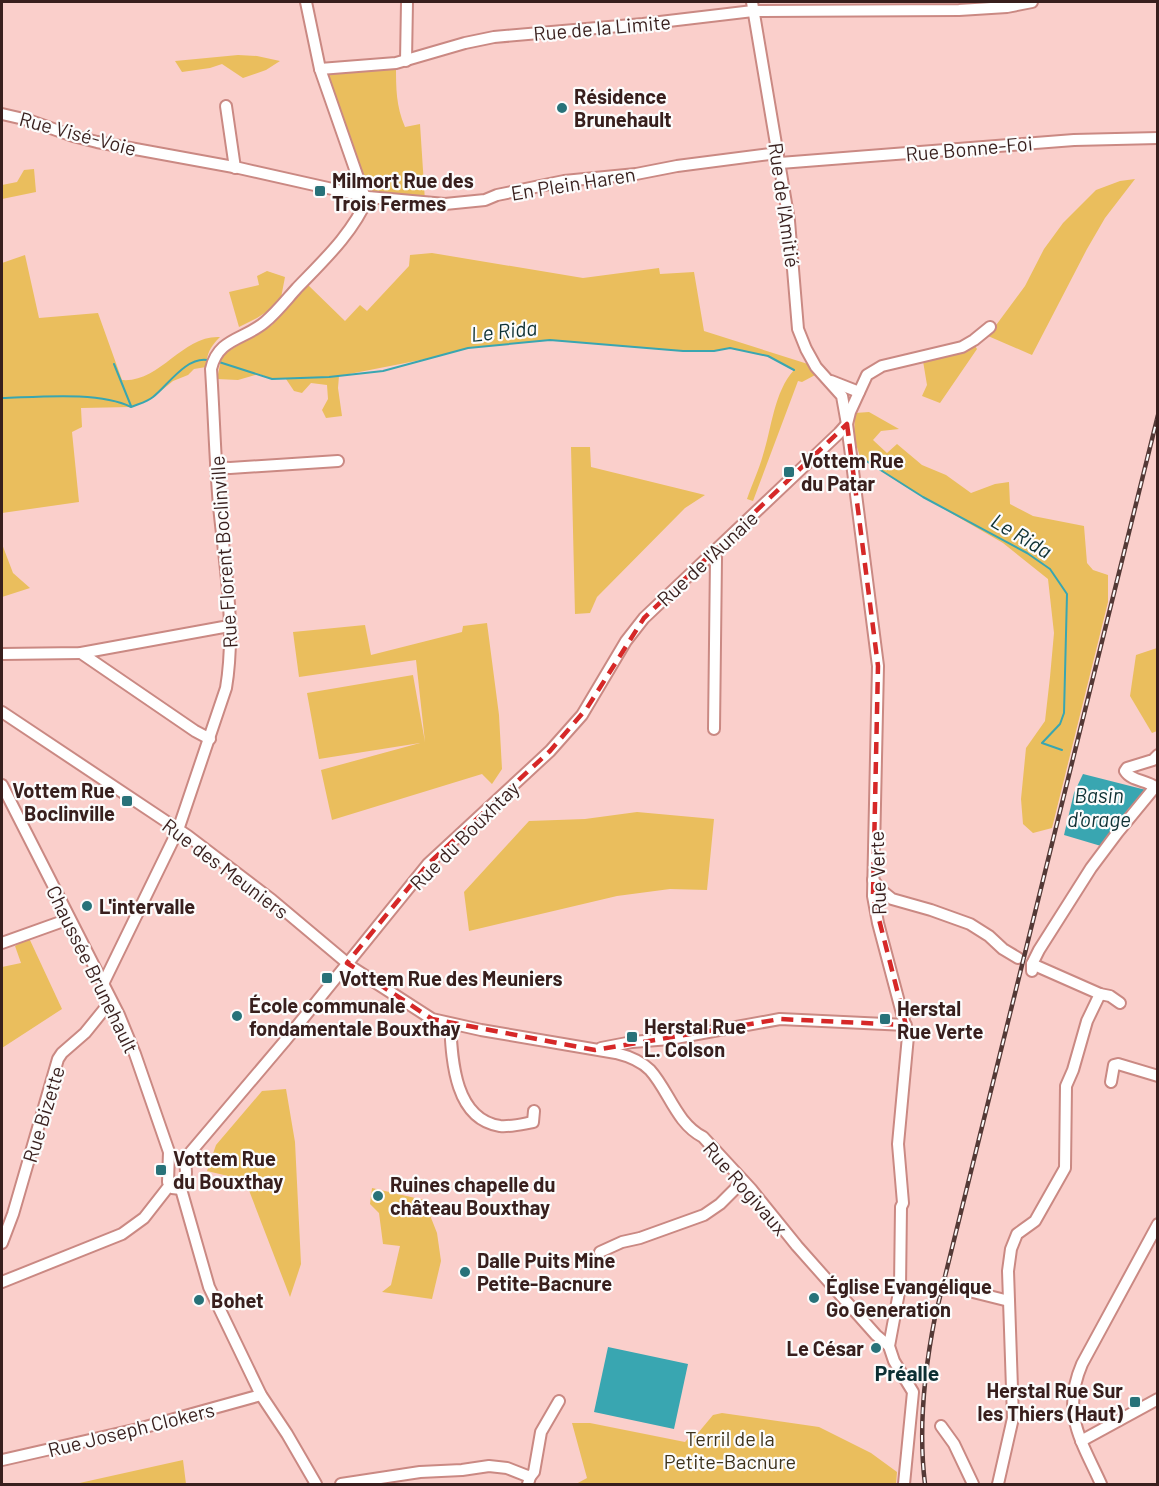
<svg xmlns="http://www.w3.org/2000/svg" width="1159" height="1486" viewBox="0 0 1159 1486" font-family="Barlow,sans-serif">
<rect width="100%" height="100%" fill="#facfcb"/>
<!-- green -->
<g fill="#eabe5d">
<polygon points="238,55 257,56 280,61 266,70 243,78 222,64 210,68 182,72 175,61"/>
<path d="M396,66c0,22 0,40 9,61l15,-3 5,77 -51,-8 -6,-3 -41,-113 1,-3z"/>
<polygon points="34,169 36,192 2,199 2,185 17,182 24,170"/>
<polygon points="1135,179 1105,218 1087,249 1032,355 988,336 1025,286 1044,249 1063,223 1096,190 1120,181"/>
<path d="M432,253l151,25 76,-10 1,6 34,-2 10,59 107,34 6,9 -15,8 -4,-1 -45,120 -6,-2c5,-15 12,-29 16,-44 9,-28 11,-63 31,-85l-27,-14 -37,-8 -16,3h-31l-133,-11 -82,8 -32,9 -97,19 -1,12 4,28 -16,2 -4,-8 6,-11 -1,-14 -16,-2 -9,10 -8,-2 -8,-12h-14l-13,-5 -21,6 -21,-1 5,-24 50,-30 35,-41 38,37 15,-16 7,6 42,-45 1,-11z"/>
<path d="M25,255l14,63 59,-5 24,67c38,3 60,-45 98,-43 -10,10 -13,16 -14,30l-12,2 -6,6 -15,6 -22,18 -20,8 -50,1 1,19 -10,5 7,70 -77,11v-250z"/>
<polygon points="267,271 285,277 280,303 257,318 239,327 229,292 259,285 257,276"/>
<polygon points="974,344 977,349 940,403 922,396 927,385 923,361"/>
<polygon points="869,412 899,429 881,431 873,440 887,453 897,444 922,465 946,475 971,493 995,484 1009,482 1010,504 1033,516 1084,526 1087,563 1093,570 1108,575 1108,602 1052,828 1033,833 1023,824 1021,799 1026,748 1045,721 1050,677 1054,633 1048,579 1003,543 906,487 860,457 854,437 855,413"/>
<polygon points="571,447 590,447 591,467 705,495 685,508 597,597 590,613 575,614"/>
<polygon points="2,544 13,573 30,588 2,597"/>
<polygon points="487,623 499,715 502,769 492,784 482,774 332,820 321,770 420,743 319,759 307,693 413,675 425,742 416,660 299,677 293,632 365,625 371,655 462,632 463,626"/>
<polygon points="1157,648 1157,731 1152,733 1130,696 1136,655"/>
<polygon points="637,812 714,819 707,890 670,889 617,896 469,931 464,892 529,821 585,819"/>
<polygon points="29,938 62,1009 2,1048 2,967 21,963 15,946"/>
<polygon points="286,1089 295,1142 301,1264 290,1297 245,1180 207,1171 216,1145 262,1091"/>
<polygon points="372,1188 424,1200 437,1233 441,1261 432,1299 382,1292 391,1285 400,1246 383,1244 379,1213 370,1204"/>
<polygon points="722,1413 819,1427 871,1453 897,1472 896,1484 576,1484 587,1478 572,1423 590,1423 685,1442 693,1433 698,1433 713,1415"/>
<polygon points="183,1460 186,1484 75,1484"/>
</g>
<!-- water -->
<g fill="#39a6b1">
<polygon points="1083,774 1146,790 1101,846 1064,835 1074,793"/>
<polygon points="608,1347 688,1364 674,1429 594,1412"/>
</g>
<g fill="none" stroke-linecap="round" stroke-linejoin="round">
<!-- stream -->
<g stroke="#39a6b1" stroke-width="2">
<polyline points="219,362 272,379 329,377 383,371 468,348 550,340 683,351 714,351 730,348 768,356 794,370"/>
<polyline points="114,364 131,406"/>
<path d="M2,398c36,-1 97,-7 129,9 7,-3 16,-5 22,-10 15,-12 33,-40 54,-37"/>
<polyline points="860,457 923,497 1027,553 1050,569 1067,594 1064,713 1060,724 1042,743 1062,750"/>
</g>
<!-- minor casing -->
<g stroke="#ca8983" stroke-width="14">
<g id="minor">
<polyline points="306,2 320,69 364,195"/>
<polyline points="752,2 789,221 798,329 806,349 816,367 842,396 847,424 878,666 873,896 878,923 908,1036 898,1144 903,1203 901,1207 900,1287 889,1346 894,1361 913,1392 904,1484"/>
<polyline points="406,61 407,2"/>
<polyline points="320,69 396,63 465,43 494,37 643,24 753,11 959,10 1007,7 1032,2"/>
<polyline points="226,106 235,168"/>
<polyline points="2,114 28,120 73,136 97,142 239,168 368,197 445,204 485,200 497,195 564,181 636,174 677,166 778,153"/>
<polyline points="780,163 1074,140 1158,138"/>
<polyline points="831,381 859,392"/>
<polyline points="216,467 230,468 338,461"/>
<polyline points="81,653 195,731 210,739"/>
<polyline points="2,654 81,653 229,626"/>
<path d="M2,712l186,124 84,64 81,68 79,51 49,11 135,23c12,3 25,8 34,17 19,21 26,53 53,67l48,52 46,57 79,89 13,11"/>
<polyline points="714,729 716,558 714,551"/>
<path d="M2,785l117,230 16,39 34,98 -1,30 4,6 9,1c6,-7 6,-21 3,-29"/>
<polyline points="873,880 882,891 892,899 931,910 970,924 989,936 1003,949 1018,958"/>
<polyline points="2,943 69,919"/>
<polyline points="1032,964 1100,994 1110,996 1120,1003"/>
<path d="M1032,971v-7l7,-14 52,-82 27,-36 37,-45c-9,-7 -24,-6 -30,-16l2,-3 26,-8 5,-5"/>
<path d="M103,984l75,-154 48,-142c10,-60 -1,-122 -7,-182 -4,-46 -5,-92 -8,-137 7,-31 33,-29 54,-47 12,-10 22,-23 32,-34 27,-28 56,-55 71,-91"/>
<path d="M450,1024c2,35 4,95 50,102 11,1 22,-2 33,-4l1,-11"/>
<polyline points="601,1048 632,1042 670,1039 780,1019 906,1025"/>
<polyline points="1111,1082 1114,1065 1118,1064 1158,1076"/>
<polyline points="184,1160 284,1042 428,864 550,751 582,715 626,641 644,618 839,433 847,424 850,412 867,375 882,366 962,347 974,340 990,327"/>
<polyline points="181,1189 209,1287 261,1395 287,1434 316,1484"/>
<polyline points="2,1243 13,1214 58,1059 62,1053 85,1033 111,1001"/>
<polyline points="600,1252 622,1242 640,1238 704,1215 720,1204 743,1181"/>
<polyline points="2,1282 122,1234 144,1218 169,1186"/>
<polyline points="973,1292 1009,1301"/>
<polyline points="941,1426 954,1444 973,1484"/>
<polyline points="1081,1441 1158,1399"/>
<polyline points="2,1460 138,1429 261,1395"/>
<polyline points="341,1484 420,1472 462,1470 489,1466 507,1468 530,1477"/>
<polyline points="528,1484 530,1477 534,1472 541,1432 559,1401"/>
<polyline points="998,1484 1013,1418 1008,1271 1011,1249 1017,1234 1035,1221 1065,1168 1066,1086 1073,1070 1087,1021 1100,994"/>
<path d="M1101,1484c-20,-44 -40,-71 -19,-120l76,-140"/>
</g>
</g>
<!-- minor -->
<use href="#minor" stroke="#fff" stroke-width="10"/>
<!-- rail casing -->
<g stroke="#543936" stroke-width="4.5">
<path id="rail" d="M925,1484c-7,-56 -1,-111 10,-167l223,-902"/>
</g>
<!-- rail -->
<use href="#rail" stroke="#fcfcfc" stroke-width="2" stroke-dasharray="7" stroke-linecap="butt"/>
</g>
<!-- marked area -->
<path fill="none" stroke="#d62828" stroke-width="4.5" stroke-dasharray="12 8" stroke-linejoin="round" d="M847,424l31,242 -5,230 33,129 -126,-6 -185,31 -163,-31 -85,-56 81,-99 122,-113 37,-43 57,-90z"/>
<!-- markers -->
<g fill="#287279" stroke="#fcfcfc" stroke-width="2">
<circle cx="562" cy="108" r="6"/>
<rect x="314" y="185" width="12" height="12" rx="3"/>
<rect x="783" y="466" width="12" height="12" rx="3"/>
<rect x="121" y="795" width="12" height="12" rx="3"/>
<circle cx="87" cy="906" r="6"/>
<rect x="321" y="972" width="12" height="12" rx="3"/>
<circle cx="237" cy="1016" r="6"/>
<rect x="879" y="1013" width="12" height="12" rx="3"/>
<rect x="626" y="1031" width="12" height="12" rx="3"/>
<rect x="155" y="1164" width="12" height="12" rx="3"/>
<circle cx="378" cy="1196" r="6"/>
<circle cx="465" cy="1272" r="6"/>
<circle cx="814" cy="1298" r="6"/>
<circle cx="199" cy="1300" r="6"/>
<circle cx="876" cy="1348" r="6"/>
<rect x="1129" y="1396" width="12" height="12" rx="3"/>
</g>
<g text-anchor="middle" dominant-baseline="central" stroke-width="4.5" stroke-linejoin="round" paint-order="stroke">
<!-- street labels -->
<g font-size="20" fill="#381f1d" stroke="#fcfcfc">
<text transform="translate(602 27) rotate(-5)">Rue de la Limite</text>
<text transform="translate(78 133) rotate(15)">Rue Visé-Voie</text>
<text transform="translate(969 148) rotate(-5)">Rue Bonne-Foi</text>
<text transform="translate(573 183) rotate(-9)">En Plein Haren</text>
<text transform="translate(785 205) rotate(82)">Rue de l'Amitié</text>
<text transform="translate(223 552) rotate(-94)">Rue Florent Boclinville</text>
<text transform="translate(707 558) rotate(-43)">Rue de l'Aunaie</text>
<text transform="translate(464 835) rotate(-45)">Rue du Bouxhtay</text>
<text transform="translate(226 868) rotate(37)">Rue des Meuniers</text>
<text transform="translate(877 873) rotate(-92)">Rue Verte</text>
<text transform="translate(93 969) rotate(64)">Chaussée Brunehault</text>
<text transform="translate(43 1114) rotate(-73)">Rue Bizette</text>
<text transform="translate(746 1188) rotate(49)">Rue Rogivaux</text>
<text transform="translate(131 1429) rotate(-14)">Rue Joseph Clokers</text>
</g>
<!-- poi labels -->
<g font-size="20" font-weight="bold" fill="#381f1d" stroke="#fcfcfc" text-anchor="start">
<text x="574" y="96">Résidence<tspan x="574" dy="23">Brunehault</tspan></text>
<text x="332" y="180">Milmort Rue des<tspan x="332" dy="23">Trois Fermes</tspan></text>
<text x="801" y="460">Vottem Rue<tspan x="801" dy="23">du Patar</tspan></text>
<text x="115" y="790" text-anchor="end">Vottem Rue<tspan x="115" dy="23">Boclinville</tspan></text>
<text x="99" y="906">L'intervalle</text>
<text x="339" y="978">Vottem Rue des Meuniers</text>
<text x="249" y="1005">École communale<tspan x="249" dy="23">fondamentale Bouxthay</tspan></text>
<text x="897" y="1008">Herstal<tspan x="897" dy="23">Rue Verte</tspan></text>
<text x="644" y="1026">Herstal Rue<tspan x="644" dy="23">L. Colson</tspan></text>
<text x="173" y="1158">Vottem Rue<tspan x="173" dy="23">du Bouxthay</tspan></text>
<text x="390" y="1184">Ruines chapelle du<tspan x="390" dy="23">château Bouxthay</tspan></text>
<text x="477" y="1260">Dalle Puits Mine<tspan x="477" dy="23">Petite-Bacnure</tspan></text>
<text x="826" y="1286">Église Evangélique<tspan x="826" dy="23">Go Generation</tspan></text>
<text x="211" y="1300">Bohet</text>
<text x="864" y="1348" text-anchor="end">Le César</text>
<text x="1123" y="1390" text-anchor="end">Herstal Rue Sur<tspan x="1123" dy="23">les Thiers (Haut)</tspan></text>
</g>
<!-- park labels -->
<g font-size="20" fill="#3d321c" stroke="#fcfcfc">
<text x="730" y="1438">Terril de la<tspan x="730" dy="23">Petite-Bacnure</tspan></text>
</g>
<!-- water labels -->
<g font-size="21" font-style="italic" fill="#0f3134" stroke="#fcfcfc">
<text transform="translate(504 330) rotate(-6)">Le Rida</text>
<text transform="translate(1022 535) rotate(31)">Le Rida</text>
<text x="1099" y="794">Basin<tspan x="1099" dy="24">d'orage</tspan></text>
</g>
<!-- neighbourhood labels -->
<g font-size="21" font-weight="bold" fill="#0c2f33" stroke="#fcfcfc">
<text x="907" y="1372">Préalle</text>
</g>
</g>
<!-- border -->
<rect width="1159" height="1486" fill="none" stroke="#381f1d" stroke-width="6"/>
</svg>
